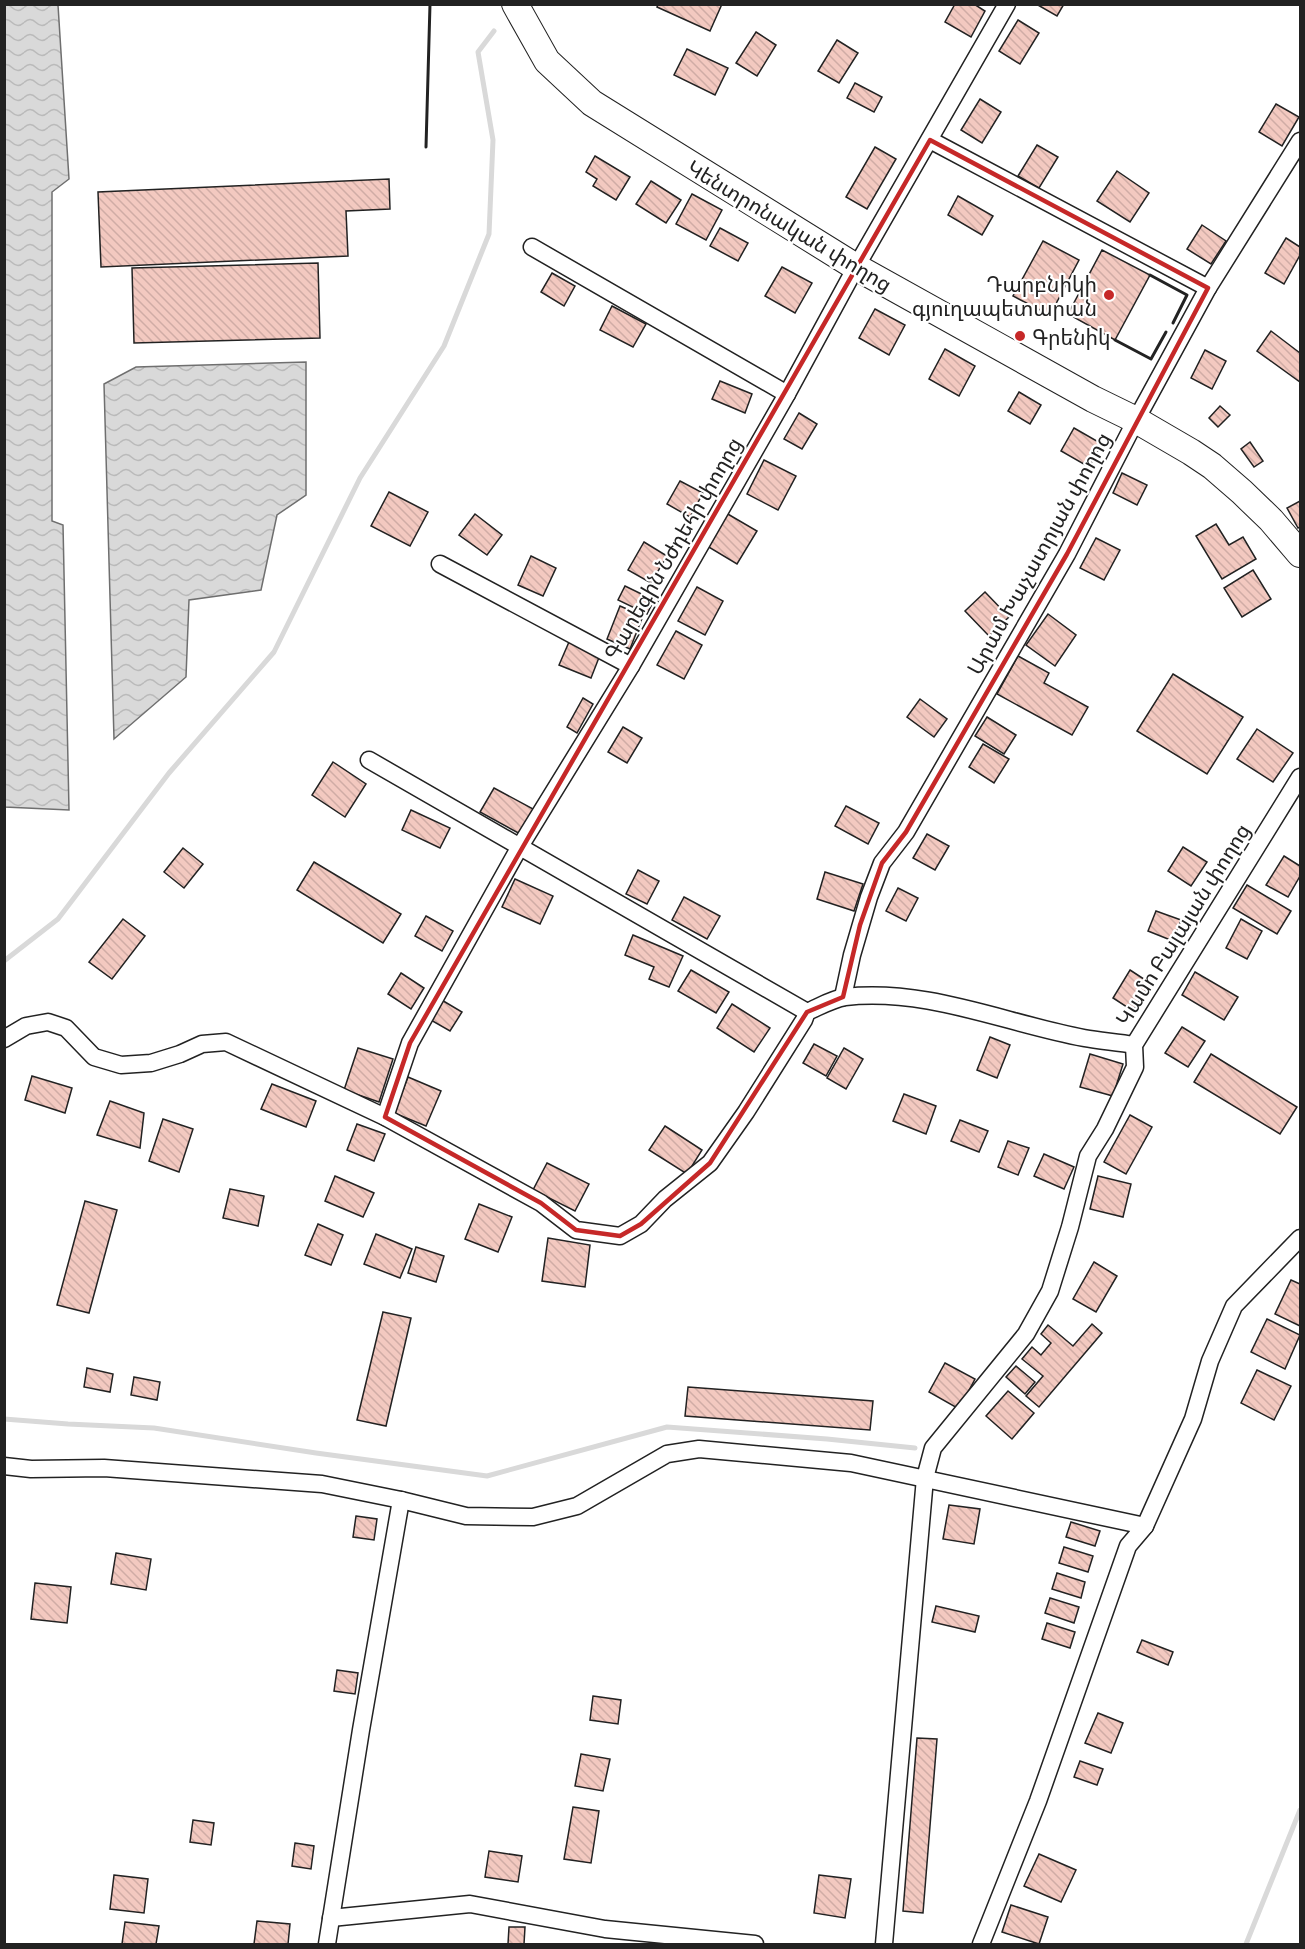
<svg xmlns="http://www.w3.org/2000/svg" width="1305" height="1949" viewBox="0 0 1305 1949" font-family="Barlow,'Noto Sans Armenian',sans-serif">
<defs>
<pattern id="water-waves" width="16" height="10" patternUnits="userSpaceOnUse" patternTransform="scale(1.5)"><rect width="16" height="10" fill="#d9d9d9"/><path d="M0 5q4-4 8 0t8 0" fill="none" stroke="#bababa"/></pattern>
<pattern id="building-back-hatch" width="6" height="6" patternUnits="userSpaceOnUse" patternTransform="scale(1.5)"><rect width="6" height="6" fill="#f3c9c0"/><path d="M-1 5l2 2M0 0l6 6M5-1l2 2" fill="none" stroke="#d0aca5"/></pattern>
</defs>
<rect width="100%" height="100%" fill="#fff"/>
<!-- water -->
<g fill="url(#water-waves)" stroke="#6f6f6f" stroke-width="1.5">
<polygon points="5,4 58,5 69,179 52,192 52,521 63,525 69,810 5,807"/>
<polygon points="306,362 306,495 277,515 261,590 189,600 186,677 114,739 104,384 136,367"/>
</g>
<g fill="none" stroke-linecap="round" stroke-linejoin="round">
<!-- stream -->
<g stroke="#d9d9d9" stroke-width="5">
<polyline points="4,961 58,919 169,773 274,652 360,478 444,346 489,234 493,140 478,52 494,31"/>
<polyline points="4,1419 68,1424 154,1428 316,1453 487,1476 667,1427 827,1439 915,1448"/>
<polyline points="1246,1944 1300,1810"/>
</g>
</g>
<!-- building -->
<g fill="url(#building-back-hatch)" stroke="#222" stroke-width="1.5">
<polygon points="658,4 722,4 710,31 657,7"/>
<polygon points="955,4 974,4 985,11 971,37 945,22"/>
<polygon points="1036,4 1064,4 1057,16"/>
<polygon points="1018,20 1039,33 1020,64 999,51"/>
<polygon points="756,32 776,45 757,76 736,63"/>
<polygon points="837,40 858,53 839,83 818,71"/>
<polygon points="687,49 728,68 715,95 674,75"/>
<polygon points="855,83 882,97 874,112 847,98"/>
<polygon points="980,99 1001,112 982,143 961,130"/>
<polygon points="1276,104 1299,117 1282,146 1259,132"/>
<polygon points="1037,145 1058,157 1039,188 1018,176"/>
<polygon points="875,147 896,159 867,209 846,197"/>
<polygon points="595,156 630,177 616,200 593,186 597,179 586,172"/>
<polygon points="1117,171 1149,193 1130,222 1097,201"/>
<polygon points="389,179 390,209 346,211 348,256 101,267 98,192"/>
<polygon points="651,181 681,200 666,223 636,204"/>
<polygon points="692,194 722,210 706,240 676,224"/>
<polygon points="958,196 993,216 982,235 948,215"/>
<polygon points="1202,225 1226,241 1211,264 1187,249"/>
<polygon points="720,228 748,243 738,261 710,246"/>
<polygon points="1286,238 1300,247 1300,255 1284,284 1265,273"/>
<polygon points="1043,241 1079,260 1050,315 1013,296"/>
<polygon points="1102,250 1150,275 1115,340 1068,314"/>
<polygon points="318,263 320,338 134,343 132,268"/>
<polygon points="782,267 812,283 795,313 765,296"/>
<polygon points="552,273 575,286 564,306 541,292"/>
<polygon points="612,306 646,324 633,347 600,330"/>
<polygon points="875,309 905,325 889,355 859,338"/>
<polygon points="1271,331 1300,353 1300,382 1257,351"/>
<polygon points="945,349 975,366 959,396 929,379"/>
<polygon points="1205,350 1226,361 1212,389 1191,378"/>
<polygon points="720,381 752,394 745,413 712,399"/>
<polygon points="1019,392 1041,405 1030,424 1008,411"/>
<polygon points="1220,406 1230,415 1218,427 1209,418"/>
<polygon points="799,413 817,424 802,449 784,439"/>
<polygon points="1074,428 1102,444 1089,467 1061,451"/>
<polygon points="1250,442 1263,461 1254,467 1241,449"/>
<polygon points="764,460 796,476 778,510 747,494"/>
<polygon points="1122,473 1147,485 1137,505 1113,493"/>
<polygon points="680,481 703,493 690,517 667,504"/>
<polygon points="389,492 428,512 410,546 371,526"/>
<polygon points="1300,501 1300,527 1298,528 1287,508"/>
<polygon points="726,513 757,531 737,564 707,546"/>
<polygon points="475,514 502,535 487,555 459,535"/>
<polygon points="1216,524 1229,545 1243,537 1256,559 1222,579 1196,536"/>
<polygon points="1096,538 1120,550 1104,580 1080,568"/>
<polygon points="644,542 667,556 651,583 628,570"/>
<polygon points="531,556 556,568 543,596 518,585"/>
<polygon points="1253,570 1271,599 1242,617 1224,588"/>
<polygon points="625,586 654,600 647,614 618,600"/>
<polygon points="697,587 723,601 705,635 678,621"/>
<polygon points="985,592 1009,617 989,636 965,611"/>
<polygon points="620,606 643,616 630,649 607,639"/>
<polygon points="1048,614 1076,635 1055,666 1026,645"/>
<polygon points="676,631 702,645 684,679 657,665"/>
<polygon points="569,642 600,655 591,678 559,665"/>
<polygon points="1018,656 1049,673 1044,683 1088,707 1072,735 997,694"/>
<polygon points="1173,674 1243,717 1207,774 1137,731"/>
<polygon points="583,698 593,704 577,733 567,727"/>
<polygon points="920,699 947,719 934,737 907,717"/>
<polygon points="987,717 1016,735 1004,754 975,736"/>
<polygon points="623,727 642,738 627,763 608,752"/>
<polygon points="1257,729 1293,753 1273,782 1237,759"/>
<polygon points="983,744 1009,759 994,783 969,767"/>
<polygon points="333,762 366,784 345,817 312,795"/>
<polygon points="494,788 535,810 522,835 480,812"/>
<polygon points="846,806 879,823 868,844 835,826"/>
<polygon points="411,810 450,828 440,848 402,830"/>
<polygon points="927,834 949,846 935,870 913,858"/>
<polygon points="1183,847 1207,862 1191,886 1168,871"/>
<polygon points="183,848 203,864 184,888 164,872"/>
<polygon points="1284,856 1300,866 1300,876 1288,897 1266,885"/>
<polygon points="314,862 401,914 383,943 297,890"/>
<polygon points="638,870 659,881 647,904 626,894"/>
<polygon points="825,872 863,884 854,911 817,899"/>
<polygon points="515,879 553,896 540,924 502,907"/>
<polygon points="1247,885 1291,911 1277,934 1233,908"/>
<polygon points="898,888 918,898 906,921 886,911"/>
<polygon points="684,897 720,916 707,939 672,920"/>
<polygon points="1156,911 1181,920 1173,941 1148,931"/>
<polygon points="426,916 453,931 442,951 415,936"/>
<polygon points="123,919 145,936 112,979 89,962"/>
<polygon points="1241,919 1262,931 1247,959 1226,948"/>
<polygon points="633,935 683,956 669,987 649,979 654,967 625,955"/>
<polygon points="691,970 729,992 716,1013 678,991"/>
<polygon points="1130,970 1150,983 1133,1011 1113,998"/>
<polygon points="1195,972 1238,997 1224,1020 1182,995"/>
<polygon points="401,973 424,988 411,1009 388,994"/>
<polygon points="440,999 462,1012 450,1031 429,1019"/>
<polygon points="732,1004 770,1028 754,1052 717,1028"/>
<polygon points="1182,1027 1205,1041 1188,1067 1165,1053"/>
<polygon points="990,1037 1010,1045 997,1078 977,1070"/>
<polygon points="814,1044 837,1056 826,1076 803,1063"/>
<polygon points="358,1048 393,1059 379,1102 344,1090"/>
<polygon points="844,1048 863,1059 846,1089 827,1078"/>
<polygon points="1090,1054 1123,1064 1113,1096 1080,1087"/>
<polygon points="1211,1054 1297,1107 1280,1134 1194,1082"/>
<polygon points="32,1076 72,1088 65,1113 25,1100"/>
<polygon points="408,1077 441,1091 426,1126 394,1113"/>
<polygon points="272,1084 316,1101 306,1127 261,1109"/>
<polygon points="904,1094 936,1106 926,1134 893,1121"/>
<polygon points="110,1101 144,1113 140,1148 97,1135"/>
<polygon points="1130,1115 1152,1127 1126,1174 1104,1162"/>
<polygon points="163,1119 193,1129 179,1172 149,1161"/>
<polygon points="960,1120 988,1131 979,1152 951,1141"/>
<polygon points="357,1124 385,1134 374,1161 347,1150"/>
<polygon points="665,1126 702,1150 687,1174 649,1150"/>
<polygon points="1008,1141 1029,1148 1018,1175 998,1167"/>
<polygon points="1044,1154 1074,1167 1064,1189 1034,1176"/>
<polygon points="547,1163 589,1184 575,1211 533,1190"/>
<polygon points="335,1176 374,1193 363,1217 325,1201"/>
<polygon points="1098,1176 1131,1184 1123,1217 1090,1209"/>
<polygon points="230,1189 264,1196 258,1226 223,1218"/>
<polygon points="85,1201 117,1210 89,1313 57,1305"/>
<polygon points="479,1204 512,1217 498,1252 465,1239"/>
<polygon points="318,1224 343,1235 331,1265 305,1255"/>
<polygon points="376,1234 412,1249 400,1278 364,1264"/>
<polygon points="548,1238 590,1245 585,1287 542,1281"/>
<polygon points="416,1247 444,1256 436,1282 408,1273"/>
<polygon points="1094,1262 1117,1276 1096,1312 1073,1299"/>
<polygon points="1291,1280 1300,1284 1300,1326 1275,1314"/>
<polygon points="383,1312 411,1318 386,1426 357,1420"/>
<polygon points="1267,1319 1300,1335 1285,1369 1251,1352"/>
<polygon points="1092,1324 1102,1333 1039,1407 1026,1396 1043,1376 1022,1359 1032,1347 1041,1355 1051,1343 1041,1334 1048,1325 1073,1346"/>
<polygon points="945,1363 975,1379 959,1409 929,1392"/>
<polygon points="1016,1366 1035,1382 1025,1394 1006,1377"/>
<polygon points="87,1368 113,1374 110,1392 84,1387"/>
<polygon points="1257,1370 1291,1386 1274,1420 1241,1403"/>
<polygon points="134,1377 160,1382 157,1400 131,1395"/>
<polygon points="688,1387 873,1401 870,1430 685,1416"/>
<polygon points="1008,1391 1034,1413 1012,1439 986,1416"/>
<polygon points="949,1505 980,1509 974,1544 943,1539"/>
<polygon points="356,1516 377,1519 374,1540 353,1537"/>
<polygon points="1071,1522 1100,1531 1095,1546 1066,1537"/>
<polygon points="1064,1547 1093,1556 1088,1572 1059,1563"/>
<polygon points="116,1553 151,1559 146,1590 111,1584"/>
<polygon points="1057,1573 1085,1582 1081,1598 1052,1589"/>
<polygon points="35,1583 71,1587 67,1623 31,1619"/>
<polygon points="1050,1598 1079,1607 1074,1623 1045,1613"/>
<polygon points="936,1606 979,1616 975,1632 932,1622"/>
<polygon points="1047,1623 1075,1632 1070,1648 1042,1639"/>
<polygon points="1142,1640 1173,1652 1168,1665 1137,1652"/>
<polygon points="337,1670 358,1673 355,1694 334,1691"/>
<polygon points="593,1696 621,1700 618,1724 590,1720"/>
<polygon points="1098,1713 1123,1723 1111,1753 1085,1743"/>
<polygon points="917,1738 937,1739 923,1913 903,1911"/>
<polygon points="581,1754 610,1759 603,1791 575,1786"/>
<polygon points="1080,1761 1103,1769 1097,1785 1074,1777"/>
<polygon points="573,1807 599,1811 591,1863 564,1859"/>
<polygon points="193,1820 214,1823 211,1845 190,1842"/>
<polygon points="295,1843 314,1846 311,1869 292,1866"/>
<polygon points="489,1851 522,1856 518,1882 485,1877"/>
<polygon points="1039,1854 1076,1870 1061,1902 1024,1886"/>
<polygon points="114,1875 148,1879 144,1913 110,1909"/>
<polygon points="819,1875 851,1879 845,1918 814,1913"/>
<polygon points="1011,1905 1048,1917 1039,1944 1002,1932"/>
<polygon points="257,1921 290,1924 288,1944 254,1944"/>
<polygon points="125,1922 159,1926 156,1944 122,1944"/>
<polygon points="509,1927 525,1927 524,1944 508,1944"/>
</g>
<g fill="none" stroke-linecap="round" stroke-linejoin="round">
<!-- street casing -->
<g stroke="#222" stroke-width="19">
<g id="street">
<polyline points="930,140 1208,288"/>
<polyline points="532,247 787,394"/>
<polyline points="440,564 631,666"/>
<polyline points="369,760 807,1012"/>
<polyline points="843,997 852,955 869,897 882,863 906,832 1067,554 1136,420 1208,288 1300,141"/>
<path d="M4,1039l22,-13 22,-4 18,6 28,29 27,8 30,-2 29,-9 22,-10 24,-2 159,75 156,86 35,27 44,6 21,-12 24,-25 45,-36 36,-51 58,-92 3,-8c12,-5 25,-13 38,-15 83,-9 159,26 239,41 16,3 33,4 50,7"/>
<polyline points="385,1117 410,1043 519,848 631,666 787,394 856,267 1007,4"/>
<polyline points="4,1466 31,1469 104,1468 322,1484 401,1500 466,1516 533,1517 577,1506 667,1454 699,1449 851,1463 1145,1526"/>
<polyline points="331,1918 470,1904 605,1929 755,1944"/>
<polyline points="327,1944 361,1730 401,1500"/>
<polyline points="884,1944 925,1478 933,1448 1026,1334 1050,1291 1070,1227 1088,1156 1105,1129 1135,1067 1134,1045 1300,777"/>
<polyline points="981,1944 1038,1801 1128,1546 1145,1526 1193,1419 1210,1361 1234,1306 1300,1238"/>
</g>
</g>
<!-- primary casing -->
<g stroke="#222" stroke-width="28">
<polyline id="primary" points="515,4 547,61 592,103 856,267 1093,399 1136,420 1191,452 1212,466 1242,492 1271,520 1300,554"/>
</g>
<!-- street -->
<use href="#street" stroke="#fff" stroke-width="16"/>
<!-- primary -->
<use href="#primary" stroke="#fff" stroke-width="26"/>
<!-- wall -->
<g stroke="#222" stroke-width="3">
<polyline points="426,147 430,4"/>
<polyline points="1150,275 1187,295 1173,323"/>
<polyline points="1115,340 1151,359 1166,332"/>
</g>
</g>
<!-- marked area -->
<path fill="none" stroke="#c62828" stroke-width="4.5" stroke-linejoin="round" d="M930,140l278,148 -141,266 -161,278 -24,31 -22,62 -17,72 -36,15 -97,151 -69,61 -21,12 -44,-6 -35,-27 -156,-86 25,-74z"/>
<!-- markers -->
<g fill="#c62828" stroke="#fff" stroke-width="2">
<circle cx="1109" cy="295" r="6"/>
<circle cx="1020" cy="336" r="6"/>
</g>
<g text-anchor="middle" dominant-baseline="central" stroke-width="4.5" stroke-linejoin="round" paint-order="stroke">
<!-- street labels -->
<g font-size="21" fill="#222" stroke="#fff">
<text transform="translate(790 225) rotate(31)">Կենտրոնական փողոց</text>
<text transform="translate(672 548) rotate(-60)">Գարեգին Նժդեհի փողոց</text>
<text transform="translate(1038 553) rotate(-61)">Արամ Խաչատրյան փողոց</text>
<text transform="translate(1182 924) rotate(-58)">Կամո Բալայան փողոց</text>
</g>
<!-- poi labels -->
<g font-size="21" fill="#222" stroke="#fff" text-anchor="end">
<text x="1097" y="283">Դարբնիկի<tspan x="1097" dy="24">գյուղապետարան</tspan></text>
<text x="1032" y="336" text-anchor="start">Գրենիկ</text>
</g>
</g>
<!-- border -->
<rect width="1305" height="1949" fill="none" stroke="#222222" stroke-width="12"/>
</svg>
